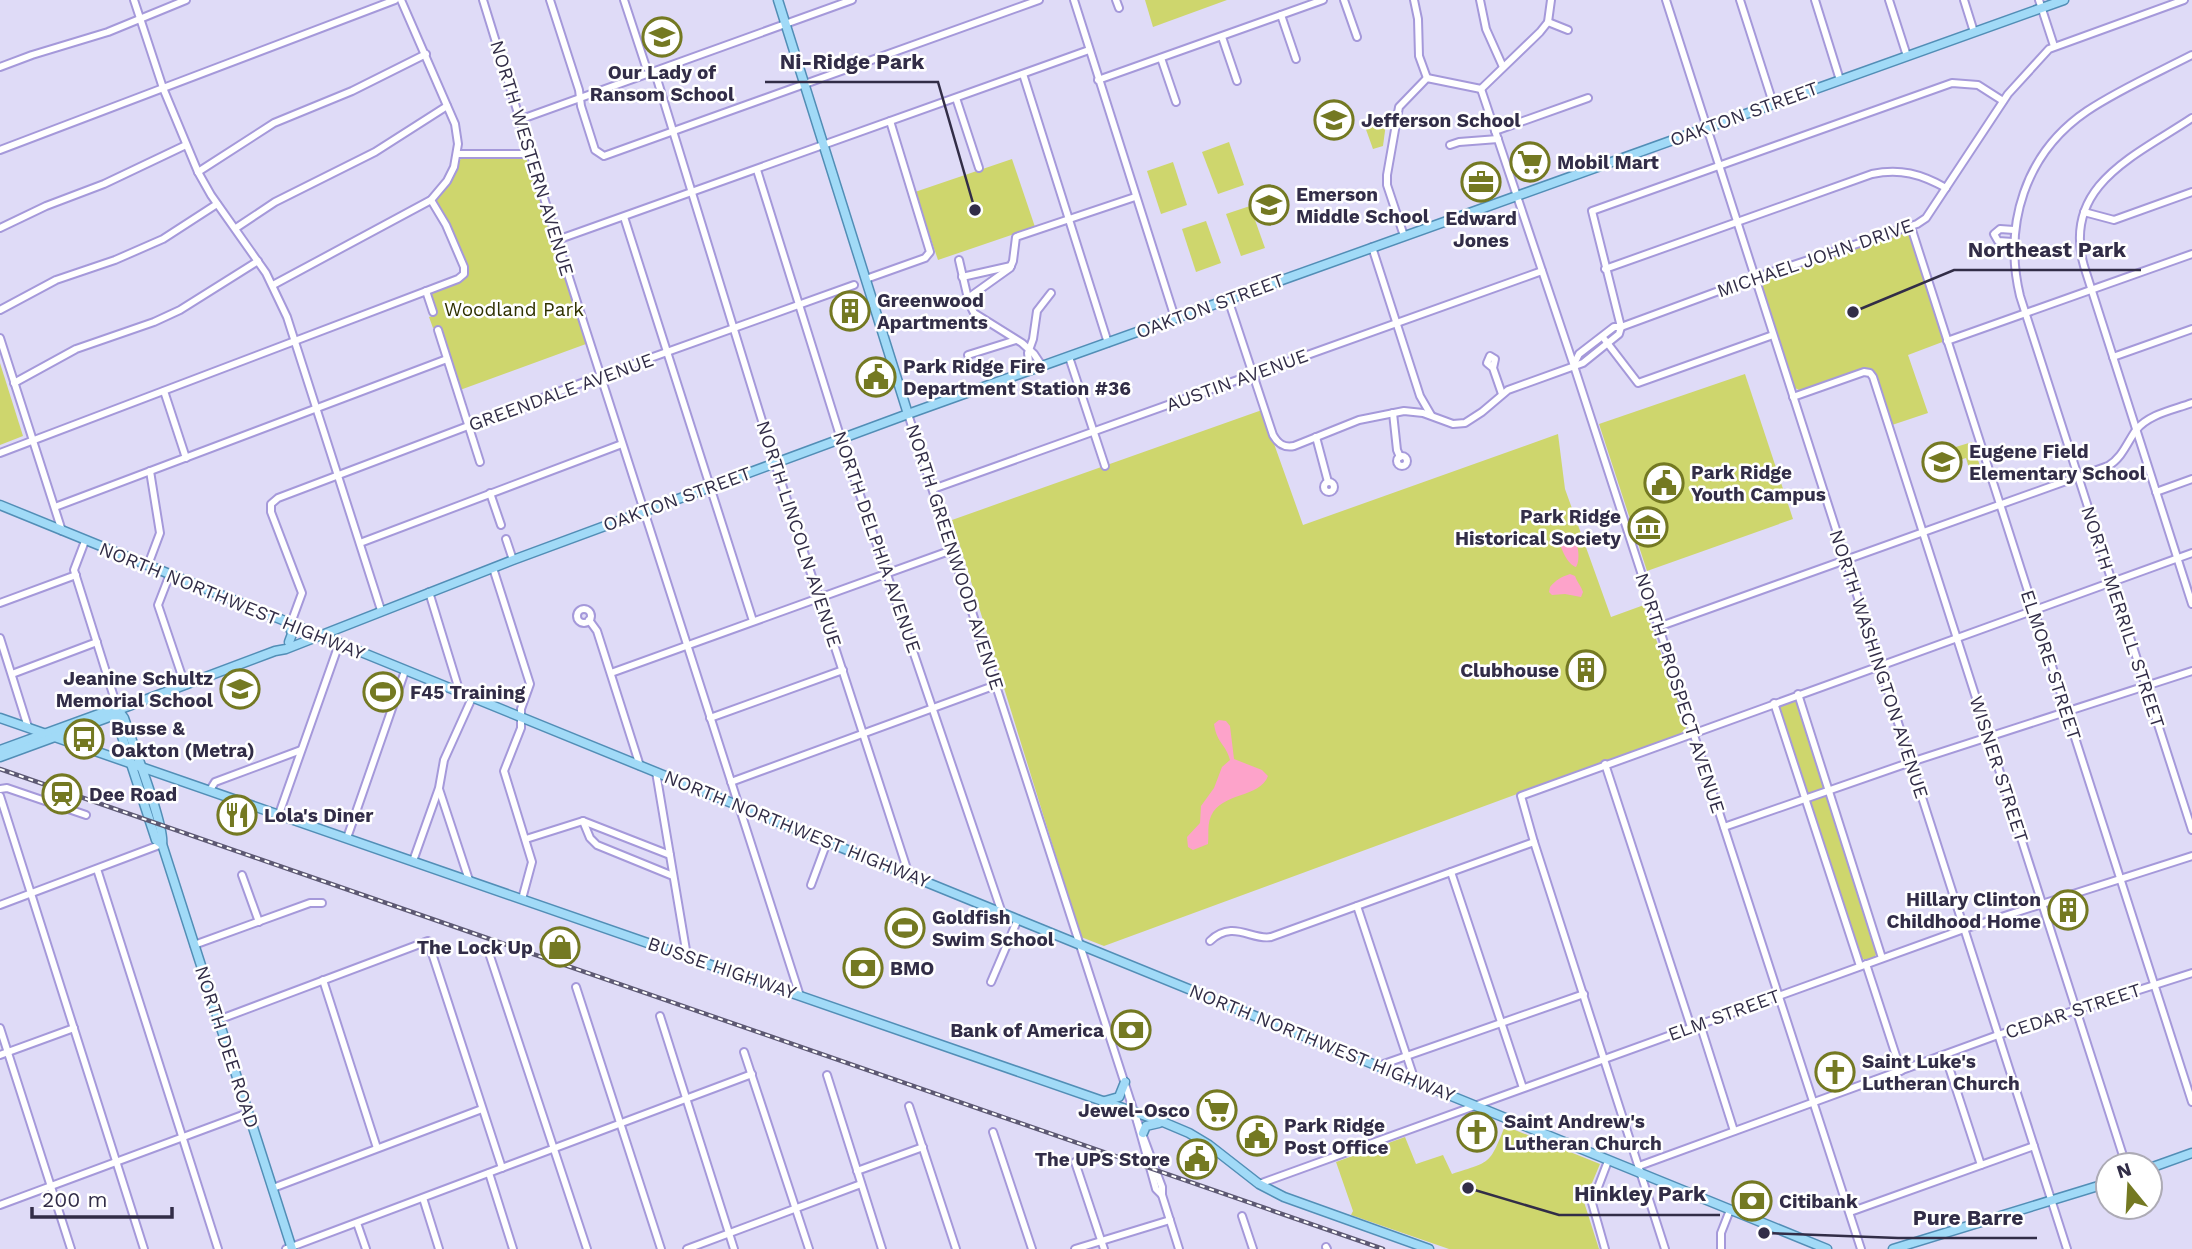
<svg xmlns="http://www.w3.org/2000/svg" width="2192" height="1249" viewBox="0 0 2192 1249" font-family="'Work Sans',sans-serif">
<rect width="100%" height="100%" fill="#dfdbf7"/>
<!-- green -->
<g fill="#ced66d">
<polygon points="1145,0 1227,0 1153,27"/>
<polygon points="1387,116 1383,146 1373,149 1364,124"/>
<polygon points="1229,142 1244,185 1218,194 1202,152"/>
<polygon points="464,158 521,157 527,160 586,344 460,390 441,326 433,328 429,317 437,314 431,297 432,292 461,281 468,271 453,233 435,200 450,182 459,160"/>
<polygon points="1012,159 1035,227 938,260 915,192"/>
<polygon points="1173,162 1187,205 1161,214 1147,171"/>
<polygon points="1250,206 1265,248 1241,256 1226,214"/>
<polygon points="1206,221 1221,263 1196,272 1182,229"/>
<polygon points="1908,232 1945,341 1908,355 1928,413 1892,425 1875,372 1871,369 1803,392 1795,388 1761,282 1764,278"/>
<polygon points="0,363 23,436 0,445"/>
<polygon points="1745,374 1793,519 1647,571 1599,424"/>
<polygon points="1262,410 1303,525 1558,434 1565,489 1611,617 1644,605 1687,727 1680,734 1104,946 1081,937 952,520"/>
<polygon points="1972,442 1983,475 1975,478 1971,475 1966,458 1950,463 1946,450"/>
<polygon points="1796,699 1877,951 1875,957 1866,961 1860,957 1778,706"/>
<path d="M1505,1126l95,38 -16,38 15,47h-150l-98,-34 2,-4 -17,-49 69,-25 11,27 27,-9 9,19c40,-13 37,-9 53,-48z"/>
</g>
<!-- water -->
<g fill="#fda3ca">
<path d="M1565,533h5c8,6 11,26 6,34 -8,-2 -16,-19 -17,-28z"/>
<path d="M1570,574l5,2c2,6 6,10 8,16l-2,5 -16,-3 -13,1 -3,-3 1,-5c6,-7 11,-10 20,-13z"/>
<path d="M1219,720l7,1 4,5 4,33 28,11 6,6c-8,22 -46,16 -57,40 -4,9 -2,18 -3,28l-15,6 -5,-3 -1,-10 13,-14 1,-17 13,-18 8,-21 8,-7c-4,-16 -13,-16 -16,-36z"/>
</g>
<g fill="none" stroke-linecap="round" stroke-linejoin="round">
<!-- minor casing -->
<g stroke="#a599da" stroke-width="10">
<g id="minor">
<polyline points="134,0 163,88 198,172 211,195 266,273 287,317 381,610"/>
<polyline points="483,0 557,240 800,996"/>
<polyline points="550,0 579,90 581,106 595,150 604,156 1039,0"/>
<polyline points="624,0 646,67 657,79 775,463 909,875"/>
<polyline points="1074,0 1175,318"/>
<polyline points="1116,0 1119,8"/>
<polyline points="1344,0 1357,37"/>
<polyline points="1414,0 1418,19 1419,56 1427,78"/>
<polyline points="1480,0 1486,29 1503,67"/>
<polyline points="1666,0 2067,1249"/>
<polyline points="1740,0 1773,103"/>
<polyline points="1815,0 1840,80"/>
<polyline points="1889,0 1907,56"/>
<polyline points="1964,0 1974,32"/>
<polyline points="2039,0 2054,46"/>
<polyline points="1281,15 1296,59"/>
<polyline points="1548,22 1568,30"/>
<polyline points="1222,37 1237,81"/>
<path d="M2192,55c-35,18 -72,34 -105,56 -62,42 -84,114 -67,185l172,534"/>
<polyline points="1161,58 1176,102"/>
<polyline points="0,67 32,55 108,32 186,0"/>
<polyline points="1023,74 1108,343"/>
<polyline points="1098,80 1323,0"/>
<polyline points="1481,89 1574,366 1861,1249"/>
<polyline points="1481,89 1540,32 1548,22 1551,0"/>
<polyline points="956,98 979,168"/>
<path d="M2192,118c-55,37 -131,67 -108,148l108,338"/>
<polyline points="519,120 852,0"/>
<polyline points="1495,131 1588,98"/>
<polyline points="1450,145 1459,142 1498,139"/>
<polyline points="0,150 395,0"/>
<polyline points="457,154 530,154"/>
<polyline points="757,170 841,439 1002,913"/>
<polyline points="198,172 274,123 352,91 426,54"/>
<polyline points="2084,212 2114,220 2192,192"/>
<polyline points="624,217 753,621"/>
<polyline points="1911,227 2192,1102"/>
<polyline points="0,228 46,206 104,184 186,145"/>
<polyline points="236,228 275,202 375,152 447,106"/>
<polyline points="1404,236 1387,185 1387,175 1399,107 1427,78 1481,89"/>
<polyline points="557,240 1089,50"/>
<polyline points="2013,242 1998,241 1994,234 2000,229 2014,230"/>
<polyline points="1372,247 1420,396 1431,415"/>
<polyline points="959,260 969,303 974,313 1022,343 1034,354 1042,366"/>
<path d="M1605,269l267,-95c28,-6 49,0 74,14"/>
<polyline points="962,277 1011,266"/>
<polyline points="866,279 925,258 930,252 890,121"/>
<polyline points="273,285 431,200 447,181 454,167 458,144 455,124 401,0"/>
<polyline points="426,291 433,312"/>
<polyline points="968,298 1010,268 1013,261 1016,237 1135,197"/>
<path d="M1228,299l45,136c5,9 11,13 21,11l65,-26 45,-9 19,2 30,11 12,-1 17,-11 26,-22 75,-27 36,-29 2,-7"/>
<polyline points="0,310 56,280 115,260 163,239 217,204"/>
<polyline points="1621,327 1592,211 1952,83 1978,85 2003,101"/>
<polyline points="438,330 480,462"/>
<polyline points="0,338 62,531"/>
<polyline points="1605,340 1638,383 1773,335"/>
<polyline points="1947,341 2192,254"/>
<polyline points="968,355 1016,340"/>
<polyline points="1069,357 1105,466"/>
<polyline points="2113,357 2192,329"/>
<polyline points="1574,364 1579,354 1614,327 1621,327 1754,278 1917,224 1926,218 2008,94 2049,49 2184,0"/>
<polyline points="1493,368 1495,359 1490,356 1487,363 1493,368 1502,394"/>
<polyline points="1030,371 1028,353 1033,339 1037,311 1051,293"/>
<polyline points="14,383 76,349 154,322 180,310 258,261"/>
<polyline points="164,391 186,458"/>
<polyline points="1793,397 1864,372 1870,373 1873,377 2126,1165"/>
<polyline points="1393,413 1397,450 1400,457"/>
<polyline points="908,414 1134,1112 1162,1187 1162,1195 1179,1249"/>
<polyline points="1316,437 1328,482"/>
<polyline points="0,453 458,279 464,274 464,267 446,225 431,200"/>
<circle cx="1402" cy="461" r="5"/>
<circle cx="1329" cy="487" r="5"/>
<polyline points="933,489 1542,271"/>
<polyline points="2156,492 2192,479"/>
<polyline points="490,493 501,525"/>
<polyline points="55,507 447,359"/>
<polyline points="506,539 513,560"/>
<polyline points="85,541 74,570 118,710"/>
<polyline points="360,543 622,444"/>
<polyline points="148,565 160,533 150,471"/>
<polyline points="493,568 530,684 521,709 521,728 504,771 532,862 522,899"/>
<polyline points="170,574 158,605 185,685"/>
<polyline points="429,592 460,693"/>
<polyline points="0,603 76,575"/>
<circle cx="584" cy="616" r="7"/>
<polyline points="589,620 597,631 640,766"/>
<polyline points="291,623 302,593 271,512 271,504 278,498 600,376 854,285"/>
<path d="M1658,627l450,-161c14,-8 19,-23 28,-36 13,-16 37,-20 56,-27"/>
<polyline points="0,638 28,727"/>
<polyline points="611,673 952,550"/>
<polyline points="12,674 97,642"/>
<polyline points="1798,694 1882,958"/>
<polyline points="1774,703 1860,966"/>
<polyline points="710,718 843,670"/>
<polyline points="1605,764 1691,1027"/>
<polyline points="656,772 687,956"/>
<polyline points="731,782 996,685"/>
<polyline points="0,789 7,788 86,815"/>
<polyline points="439,789 469,880"/>
<polyline points="210,790 215,782 301,750"/>
<polyline points="0,796 144,1249"/>
<polyline points="279,814 339,644"/>
<polyline points="583,821 590,838 597,845 673,876"/>
<polyline points="1724,827 1911,762 2192,671"/>
<polyline points="347,838 405,671"/>
<polyline points="526,839 583,821 670,855"/>
<polyline points="413,861 439,788 444,760 472,698"/>
<polyline points="97,869 218,1249"/>
<polyline points="1451,872 1523,1088"/>
<polyline points="242,875 259,922"/>
<polyline points="811,885 827,842"/>
<polyline points="0,905 162,844"/>
<polyline points="1357,906 1415,1081"/>
<path d="M1210,941c23,-22 42,0 61,-4l263,-95"/>
<polyline points="194,945 310,903 322,903"/>
<polyline points="488,950 587,1249"/>
<polyline points="1866,964 1901,1071"/>
<polyline points="323,980 377,1148"/>
<polyline points="991,982 1018,919"/>
<polyline points="576,987 661,1249"/>
<polyline points="660,1016 734,1249"/>
<polyline points="218,1020 428,941 502,1168"/>
<polyline points="1700,1024 1734,1131"/>
<polyline points="0,1028 71,1249"/>
<polyline points="744,1052 809,1249"/>
<polyline points="0,1055 74,1028"/>
<polyline points="1945,1055 1981,1165"/>
<polyline points="1378,1066 1584,994"/>
<polyline points="827,1075 882,1249"/>
<polyline points="909,1106 956,1249"/>
<polyline points="1135,1114 1156,1189 1162,1195"/>
<polyline points="993,1132 1032,1249"/>
<polyline points="1075,1162 1104,1249"/>
<polyline points="1639,1166 1998,1035 2192,973"/>
<polyline points="857,1171 923,1147"/>
<polyline points="489,1173 513,1249"/>
<polyline points="1259,1184 1964,929 2192,856"/>
<polyline points="273,1188 482,1109"/>
<polyline points="423,1198 439,1249"/>
<polyline points="0,1205 248,1113"/>
<polyline points="1850,1212 2034,1146"/>
<polyline points="1242,1216 1253,1249"/>
<polyline points="357,1223 366,1249"/>
<polyline points="1326,1247 1327,1249"/>
<polyline points="286,1249 752,1074"/>
<polyline points="687,1249 861,1184"/>
<polyline points="1075,1249 1170,1220"/>
<polyline points="1605,1249 1592,1203 1608,1161"/>
<polyline points="1665,1249 1534,842 1521,796 2192,553"/>
<polyline points="1721,1249 1721,1233 1730,1210"/>
</g>
</g>
<!-- major casing -->
<g stroke="#528eb6" stroke-width="11">
<g id="major">
<polyline points="778,0 908,414"/>
<polyline points="0,505 1827,1249"/>
<polyline points="288,622 292,634 289,642"/>
<path d="M118,710l6,8c7,21 42,111 38,126l130,405"/>
<polyline points="118,710 117,721 156,840 162,844"/>
<polyline points="0,718 1163,1122 1189,1133 1209,1145 1259,1184 1284,1197 1429,1249"/>
<polyline points="0,750 110,710 118,710"/>
<polyline points="0,757 112,716 118,710 275,651 286,649 513,560 908,414 2064,0"/>
<polyline points="1105,1101 1119,1097 1125,1082"/>
<polyline points="1143,1133 1146,1126 1159,1123"/>
<polyline points="2150,1168 2192,1153"/>
<polyline points="1893,1249 2108,1183"/>
</g>
</g>
<!-- minor -->
<use href="#minor" stroke="#fff" stroke-width="6"/>
<!-- major -->
<use href="#major" stroke="#a1daf7" stroke-width="8"/>
<!-- rail casing -->
<g stroke="#5d5973" stroke-width="4.5">
<polyline id="rail" points="0,769 1383,1249"/>
</g>
<!-- rail -->
<use href="#rail" stroke="#fff" stroke-width="2" stroke-dasharray="5" stroke-linecap="butt"/>
</g>
<!-- icons -->
<defs>
<g id="school-ring" transform="scale(2.0125)"><circle r="9.5" fill="#fff" stroke="#747922" stroke-width="1.5"/><path d="M0-5L7-2L0 1L-7-2ZM-4 1L0 2.5L4 1V4Q0 6-4 4Z" fill="#747922"/></g>
<g id="supermarket-ring" transform="scale(2.0125)"><circle r="9.5" fill="#fff" stroke="#747922" stroke-width="1.5"/><path d="M-6-5.5h2.5l.6 2H6L4.5 2H-2.5L-4.4-4H-6ZM-1.5 3.2a1.3 1.3 0 1 0 .1 0ZM3 3.2a1.3 1.3 0 1 0 .1 0Z" fill="#747922"/></g>
<g id="office-ring" transform="scale(2.0125)"><circle r="9.5" fill="#fff" stroke="#747922" stroke-width="1.5"/><path d="M-6-3h4V-5.5h4V-3h4V5H-6ZM-1-4.5V-3h2v-1.5ZM-6 0V1H6V0Z" fill="#747922"/></g>
<g id="building-ring" transform="scale(2.0125)"><circle r="9.5" fill="#fff" stroke="#747922" stroke-width="1.5"/><path d="M-4-6H4V6H1V3H-1V6H-4ZM-2.5-4.3h1.7v1.8h-1.7ZM.8-4.3h1.7v1.8H.8ZM-2.5-1h1.7V.8h-1.7ZM.8-1h1.7V.8H.8Z" fill="#747922"/></g>
<g id="civic-ring" transform="scale(2.0125)"><circle r="9.5" fill="#fff" stroke="#747922" stroke-width="1.5"/><path d="M-.6-6.5H3V-4.5H.6V-3L4-1V1h2V6H-6V1h2V-1L-.6-3ZM-1.2 2.5V6h2.4V2.5Z" fill="#747922"/></g>
<g id="museum-ring" transform="scale(2.0125)"><circle r="9.5" fill="#fff" stroke="#747922" stroke-width="1.5"/><path d="M0-6L6-3V-2H-6V-3ZM-5-1h2V3h-2ZM-1-1h2V3h-2ZM3-1h2V3H3ZM-6 4H6V6H-6Z" fill="#747922"/></g>
<g id="stadium-ring" transform="scale(2.0125)"><circle r="9.5" fill="#fff" stroke="#747922" stroke-width="1.5"/><path d="M0-5a6.5 5 0 1 0 0 10a6.5 5 0 1 0 0-10ZM-3.5-1.8h7v3.6h-7Z" fill="#747922"/></g>
<g id="bus-ring" transform="scale(2.0125)"><circle r="9.5" fill="#fff" stroke="#747922" stroke-width="1.5"/><path d="M-5-6H5V4H4V6H2V4H-2V6H-4V4H-5ZM-3.5-4V0h7V-4ZM-3.5 1.2v1.5H-2V1.2ZM2 1.2v1.5H3.5V1.2Z" fill="#747922"/></g>
<g id="station-ring" transform="scale(2.0125)"><circle r="9.5" fill="#fff" stroke="#747922" stroke-width="1.5"/><path d="M-3-6H3Q5-6 5-4V2Q5 4 3 4L4.5 6H3L1.5 4h-3L-3 6H-4.5L-3 4Q-5 4-5 2V-4Q-5-6-3-6ZM-3.5-4v3h7v-3ZM-3.5 1v1.5H-2V1ZM2 1v1.5H3.5V1Z" fill="#747922"/></g>
<g id="restaurant-ring" transform="scale(2.0125)"><circle r="9.5" fill="#fff" stroke="#747922" stroke-width="1.5"/><path d="M-5-6h1v4h1v-4h1v4h1v-4h1v5L-1.5 .5V6h-2V.5L-5-1ZM5-6V6H3V1.5H1.5Q1.5-4 5-6Z" fill="#747922"/></g>
<g id="shop-ring" transform="scale(2.0125)"><circle r="9.5" fill="#fff" stroke="#747922" stroke-width="1.5"/><path d="M-5-2.5h2.3a2.7 3.5 0 0 1 5.4 0H5L5.5 6h-11ZM-1.5-2.5h3a1.5 2.3 0 0 0-3 0Z" fill="#747922"/></g>
<g id="bank-ring" transform="scale(2.0125)"><circle r="9.5" fill="#fff" stroke="#747922" stroke-width="1.5"/><path d="M-6-4H6V4H-6ZM0-2.3a2.3 2.3 0 1 0 0 4.6a2.3 2.3 0 1 0 0-4.6Z" fill="#747922"/></g>
<g id="church-ring" transform="scale(2.0125)"><circle r="9.5" fill="#fff" stroke="#747922" stroke-width="1.5"/><path d="M-1.2-6h2.4v3.5h3.3v2.4h-3.3V6h-2.4V-.1h-3.3v-2.4h3.3Z" fill="#747922"/></g>
</defs>
<g fill-rule="evenodd">
<use href="#school-ring" x="662" y="37"/>
<use href="#school-ring" x="1334" y="120"/>
<use href="#supermarket-ring" x="1530" y="162"/>
<use href="#office-ring" x="1481" y="182"/>
<use href="#school-ring" x="1269" y="205"/>
<use href="#building-ring" x="850" y="311"/>
<use href="#civic-ring" x="876" y="377"/>
<use href="#school-ring" x="1942" y="462"/>
<use href="#civic-ring" x="1664" y="483"/>
<use href="#museum-ring" x="1648" y="527"/>
<use href="#building-ring" x="1586" y="670"/>
<use href="#school-ring" x="240" y="689"/>
<use href="#stadium-ring" x="383" y="692"/>
<use href="#bus-ring" x="84" y="739"/>
<use href="#station-ring" x="62" y="794"/>
<use href="#restaurant-ring" x="237" y="815"/>
<use href="#building-ring" x="2068" y="910"/>
<use href="#stadium-ring" x="905" y="928"/>
<use href="#shop-ring" x="560" y="947"/>
<use href="#bank-ring" x="863" y="968"/>
<use href="#bank-ring" x="1131" y="1030"/>
<use href="#church-ring" x="1835" y="1072"/>
<use href="#supermarket-ring" x="1217" y="1110"/>
<use href="#church-ring" x="1477" y="1132"/>
<use href="#civic-ring" x="1257" y="1136"/>
<use href="#civic-ring" x="1197" y="1159"/>
<use href="#bank-ring" x="1752" y="1201"/>
</g>
<g text-anchor="middle" dominant-baseline="central" stroke-width="5" stroke-linejoin="round" paint-order="stroke">
<!-- poi labels -->
<g font-size="19" font-weight="bold" fill="#322d47" stroke="#fff" text-anchor="start">
<text x="662" y="72" text-anchor="middle">Our Lady of<tspan x="662" dy="22">Ransom School</tspan></text>
<text x="1361" y="120">Jefferson School</text>
<text x="1557" y="162">Mobil Mart</text>
<text x="1296" y="194">Emerson<tspan x="1296" dy="22">Middle School</tspan></text>
<text x="1481" y="218" text-anchor="middle">Edward<tspan x="1481" dy="22">Jones</tspan></text>
<text x="877" y="300">Greenwood<tspan x="877" dy="22">Apartments</tspan></text>
<text x="903" y="366">Park Ridge Fire<tspan x="903" dy="22">Department Station #36</tspan></text>
<text x="1969" y="451">Eugene Field<tspan x="1969" dy="22">Elementary School</tspan></text>
<text x="1691" y="472">Park Ridge<tspan x="1691" dy="22">Youth Campus</tspan></text>
<text x="1621" y="516" text-anchor="end">Park Ridge<tspan x="1621" dy="22">Historical Society</tspan></text>
<text x="1559" y="670" text-anchor="end">Clubhouse</text>
<text x="213" y="678" text-anchor="end">Jeanine Schultz<tspan x="213" dy="22">Memorial School</tspan></text>
<text x="410" y="692">F45 Training</text>
<text x="111" y="728">Busse &amp;<tspan x="111" dy="22">Oakton (Metra)</tspan></text>
<text x="89" y="794">Dee Road</text>
<text x="264" y="815">Lola's Diner</text>
<text x="2041" y="899" text-anchor="end">Hillary Clinton<tspan x="2041" dy="22">Childhood Home</tspan></text>
<text x="932" y="917">Goldfish<tspan x="932" dy="22">Swim School</tspan></text>
<text x="533" y="947" text-anchor="end">The Lock Up</text>
<text x="890" y="968">BMO</text>
<text x="1104" y="1030" text-anchor="end">Bank of America</text>
<text x="1862" y="1061">Saint Luke's<tspan x="1862" dy="22">Lutheran Church</tspan></text>
<text x="1190" y="1110" text-anchor="end">Jewel-Osco</text>
<text x="1504" y="1121">Saint Andrew's<tspan x="1504" dy="22">Lutheran Church</tspan></text>
<text x="1284" y="1125">Park Ridge<tspan x="1284" dy="22">Post Office</tspan></text>
<text x="1170" y="1159" text-anchor="end">The UPS Store</text>
<text x="1779" y="1201">Citibank</text>
</g>
<!-- street labels -->
<g font-size="19" fill="#322d47" stroke="#fff">
<text transform="translate(1744 114) rotate(-20)">OAKTON STREET</text>
<text transform="translate(532 158) rotate(73)">NORTH WESTERN AVENUE</text>
<text transform="translate(1815 258) rotate(-19)">MICHAEL JOHN DRIVE</text>
<text transform="translate(1210 306) rotate(-20)">OAKTON STREET</text>
<text transform="translate(1237 380) rotate(-20)">AUSTIN AVENUE</text>
<text transform="translate(561 392) rotate(-20)">GREENDALE AVENUE</text>
<text transform="translate(677 499) rotate(-20)">OAKTON STREET</text>
<text transform="translate(799 534) rotate(72)">NORTH LINCOLN AVENUE</text>
<text transform="translate(877 542) rotate(71)">NORTH DELPHIA AVENUE</text>
<text transform="translate(955 557) rotate(72)">NORTH GREENWOOD AVENUE</text>
<text transform="translate(232 601) rotate(22)">NORTH NORTHWEST HIGHWAY</text>
<text transform="translate(2123 617) rotate(72)">NORTH MERRILL STREET</text>
<text transform="translate(1879 664) rotate(72)">NORTH WASHINGTON AVENUE</text>
<text transform="translate(2051 665) rotate(72)">ELMORE STREET</text>
<text transform="translate(1680 693) rotate(72)">NORTH PROSPECT AVENUE</text>
<text transform="translate(1999 769) rotate(72)">WISNER STREET</text>
<text transform="translate(797 829) rotate(22)">NORTH NORTHWEST HIGHWAY</text>
<text transform="translate(722 968) rotate(19)">BUSSE HIGHWAY</text>
<text transform="translate(2073 1011) rotate(-18)">CEDAR STREET</text>
<text transform="translate(1724 1015) rotate(-20)">ELM STREET</text>
<text transform="translate(1322 1043) rotate(22)">NORTH NORTHWEST HIGHWAY</text>
<text transform="translate(227 1047) rotate(72)">NORTH DEE ROAD</text>
</g>
<!-- park labels -->
<g font-size="19" fill="#2f3100" stroke="#fff">
<text x="514" y="309">Woodland Park</text>
</g>
</g>
<!-- callouts -->
<path fill="none" stroke="#322d47" stroke-width="2.5" d="M975 210L938 82H765M1853 312L1954 270H2141M1468 1188L1559 1215H1720M1764 1233L1898 1238H2037"/>
<g fill="#322d47" stroke="#fff" stroke-width="2.5">
<circle cx="975" cy="210" r="7"/>
<circle cx="1853" cy="312" r="7"/>
<circle cx="1468" cy="1188" r="7"/>
<circle cx="1764" cy="1233" r="7"/>
</g>
<g font-size="21" text-anchor="middle" font-weight="bold" fill="#322d47" stroke="#fff" stroke-width="5" stroke-linejoin="round" paint-order="stroke">
<text x="852" y="69">Ni-Ridge Park</text>
<text x="2047" y="257">Northeast Park</text>
<text x="1640" y="1201">Hinkley Park</text>
<text x="1968" y="1225">Pure Barre</text>
</g>
<!-- north arrow -->
<g transform="translate(2129 1186) rotate(342)"><circle r="33" fill="#ffffff" stroke="#adabb5" stroke-width="2"/>
<path d="M0-5L12 26L0 18L-12 26Z" fill="#747922"/>
<text y="-10" font-size="19" font-weight="bold" text-anchor="middle" fill="#322d47">N</text>
</g>
<!-- scale -->
<path d="M32 1207v10h140v-10" fill="none" stroke="#322d47" stroke-width="3.5"/>
<text x="42" y="1207" font-size="21" fill="#322d47" stroke="#ffffff" stroke-width="5" paint-order="stroke">200 m</text>
</svg>
